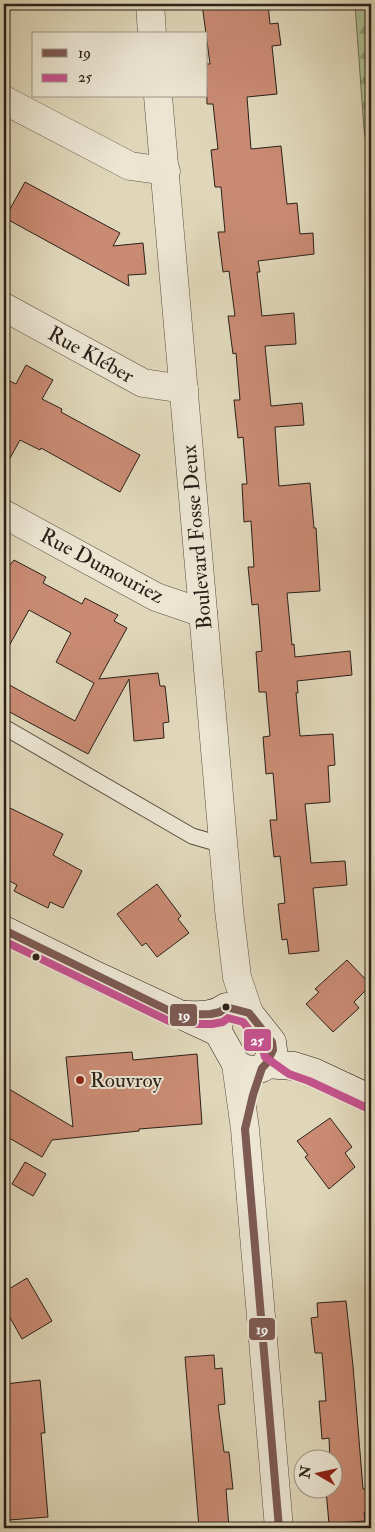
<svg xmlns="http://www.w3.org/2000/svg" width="375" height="1532" viewBox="0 0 375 1532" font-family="'IM FELL Double Pica',serif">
<defs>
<pattern id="forest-firs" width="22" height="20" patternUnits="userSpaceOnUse" patternTransform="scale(1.25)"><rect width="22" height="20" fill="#aebf93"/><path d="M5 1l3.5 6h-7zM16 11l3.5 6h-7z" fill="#8e9b77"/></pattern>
</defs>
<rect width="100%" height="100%" fill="#e0d7ba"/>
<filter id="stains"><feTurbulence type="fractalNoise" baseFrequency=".004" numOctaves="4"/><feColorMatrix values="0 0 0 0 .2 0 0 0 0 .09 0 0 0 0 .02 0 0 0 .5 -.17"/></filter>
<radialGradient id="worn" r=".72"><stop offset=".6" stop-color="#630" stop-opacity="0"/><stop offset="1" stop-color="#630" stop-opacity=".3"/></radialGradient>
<!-- forest -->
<polygon fill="url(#forest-firs)" stroke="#6c7056" points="355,4 371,4 371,180 364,129"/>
<!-- building -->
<g fill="#c98b74" stroke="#2b2018">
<polygon points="202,4 268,4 270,24 278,23 281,45 272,46 277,94 247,97 251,149 281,146 287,204 297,203 300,234 313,233 314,254 258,261 260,272 257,272 262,316 294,313 296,344 265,346 271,406 302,403 304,425 275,427 279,486 310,483 314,528 316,528 320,591 287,593 292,645 294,644 295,657 350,651 352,675 297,681 298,693 296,693 300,736 333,734 335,765 328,766 330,802 305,804 311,863 345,861 347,885 313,888 319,951 289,954 287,939 282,940 278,904 285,903 280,856 274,857 270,820 277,820 273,773 266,774 263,737 270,736 266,692 259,692 256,652 262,651 258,604 252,605 248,567 254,567 251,521 244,522 242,484 247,484 243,437 238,438 234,400 240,400 236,353 233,354 228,316 235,316 229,271 223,272 218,232 225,232 221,187 215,187 211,150 218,149 213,104 207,104 206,64 210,64"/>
<polygon points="25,182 120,233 113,246 143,243 146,274 128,275 129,286 5,218"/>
<polygon points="26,365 53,380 42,399 62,409 61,412 140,455 120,492 41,448 40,450 20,440 4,469 4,378 16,384"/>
<polygon points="14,560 46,577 43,583 82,604 85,598 118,615 114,621 127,628 99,679 158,673 160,686 165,686 169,722 163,723 164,738 134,741 129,679 88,754 4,709 4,682 75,721 94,683 56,662 71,633 29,610 4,655 4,562 10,565"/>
<polygon points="4,805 63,834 53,855 82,871 63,908 50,902 48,908 14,891 17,885 4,878"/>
<polygon points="157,884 181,916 178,919 189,933 157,957 146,943 142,946 117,914"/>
<polygon points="347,960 371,985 354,1002 359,1008 333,1032 306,1004 319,992 315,989"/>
<polygon points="132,1052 133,1060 197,1054 202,1124 139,1129 139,1131 52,1140 42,1157 4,1135 4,1086 73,1127 66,1057"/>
<polygon points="330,1118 352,1147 345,1153 355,1167 329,1189 305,1157 308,1155 297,1141"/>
<polygon points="25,1162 46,1174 33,1196 12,1184"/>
<polygon points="27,1278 52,1321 22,1339 4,1307 4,1292"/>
<polygon points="346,1301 353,1366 363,1489 371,1489 371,1511 364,1512 365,1521 329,1524 326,1490 333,1490 332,1460 330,1460 329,1438 322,1439 319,1401 326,1401 322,1353 315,1353 311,1318 318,1317 317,1303"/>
<polygon points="214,1355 215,1369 222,1368 225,1404 218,1405 224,1452 229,1452 233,1489 226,1489 229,1528 199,1528 185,1357"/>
<polygon points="40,1380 45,1433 41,1433 48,1517 9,1520 4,1462 9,1461 4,1408 7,1407 5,1384"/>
</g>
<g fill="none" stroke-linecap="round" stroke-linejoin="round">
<!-- lane casing -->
<g stroke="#584e40" stroke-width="17">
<polyline id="lane" points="4,727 192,836 223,845"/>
</g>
<!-- street casing -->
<g stroke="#584e40" stroke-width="29">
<g id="street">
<polyline points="150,4 152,34"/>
<polyline points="158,96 229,910 237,977 249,1013"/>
<polyline points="4,100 130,166 166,171"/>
<polyline points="4,307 143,383 184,389"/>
<polyline points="4,514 156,597 203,613"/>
<polyline points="236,1064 245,1129 279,1528"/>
</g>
</g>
<!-- secondary casing -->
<g stroke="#2b2018" stroke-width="29">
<g id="secondary">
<polyline points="4,930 97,976 218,1032"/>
<path d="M182,1015c16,0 31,2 44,-8l23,6 23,29 1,8 -7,14 -4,4 -6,2 -11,-1 -9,-5 -18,-32 2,-20"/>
<polyline points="266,1064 294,1066 313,1072 371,1099"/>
</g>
</g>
<!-- lane -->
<use href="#lane" stroke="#ebe5d2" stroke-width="15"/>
<!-- street -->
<use href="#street" stroke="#ebe5d2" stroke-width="28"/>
<!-- secondary -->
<use href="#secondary" stroke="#ebe5d2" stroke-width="28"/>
<!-- bus-1 casing -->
<g stroke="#ebe5d2" stroke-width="11">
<polyline id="bus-1" points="4,930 178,1015 211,1014 220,1012 226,1007 249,1013 272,1042 273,1050 266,1064 262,1068 253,1095 245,1129 279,1528"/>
</g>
<!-- bus-2 casing -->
<g stroke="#ebe5d2" stroke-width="11">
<polyline id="bus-2" points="4,941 175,1024 212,1024 223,1022 228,1018 243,1022 262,1046 265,1057 289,1074 309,1081 367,1108"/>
</g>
<!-- bus-1 -->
<use href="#bus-1" stroke="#7d5a52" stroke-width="8"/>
<!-- bus-2 -->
<use href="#bus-2" stroke="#c4538d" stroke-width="8"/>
</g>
<!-- markers -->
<g fill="#2b2018" stroke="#ebe5d2" stroke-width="2">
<circle cx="36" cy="957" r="4.5"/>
<circle cx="226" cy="1007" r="4.5"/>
</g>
<circle fill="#8f2418" stroke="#ebe5d2" stroke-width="2" cx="80" cy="1080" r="5"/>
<g text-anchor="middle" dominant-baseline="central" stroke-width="4" stroke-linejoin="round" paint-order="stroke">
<!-- street labels -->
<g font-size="21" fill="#2b2018" stroke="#ebe5d2">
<text transform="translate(91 355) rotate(29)">Rue Kléber</text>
<text transform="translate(197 537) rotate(-95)">Boulevard Fosse Deux</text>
<text transform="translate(102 566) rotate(28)">Rue Dumouriez</text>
</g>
<!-- poi labels -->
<g font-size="21" fill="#2b2018" stroke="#ebe5d2" text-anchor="start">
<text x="90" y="1080">Rouvroy</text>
</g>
</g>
<g stroke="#ebe5d2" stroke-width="2">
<rect x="169" y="1003" width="29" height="24" rx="5" fill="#7d5a52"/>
<rect x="243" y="1028" width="29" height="24" rx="5" fill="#c4538d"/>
<rect x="248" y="1317" width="28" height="24" rx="5" fill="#7d5a52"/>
</g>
<g font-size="14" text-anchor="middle" font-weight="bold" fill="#fff">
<text x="184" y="1020">19</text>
<text x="257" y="1045">25</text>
<text x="262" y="1334">19</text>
</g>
<!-- margin -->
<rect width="375" height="1532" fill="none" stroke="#e0d7ba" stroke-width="20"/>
<rect x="5" y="5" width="365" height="1522" fill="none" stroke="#2b2018" stroke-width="2.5"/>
<rect x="10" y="10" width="355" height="1512" fill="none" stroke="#2b2018"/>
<!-- legend -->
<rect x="32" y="32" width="175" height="65" fill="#ebe5d2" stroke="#9e9688"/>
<rect x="42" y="49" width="25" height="8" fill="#7d5a52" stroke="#9e9688"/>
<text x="78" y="58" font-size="15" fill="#2b2018">19</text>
<rect x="42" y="74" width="25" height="8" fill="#c4538d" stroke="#9e9688"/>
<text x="78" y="82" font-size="15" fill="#2b2018">25</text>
<!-- north arrow -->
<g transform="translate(318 1474) rotate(279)"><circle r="24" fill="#ebe5d2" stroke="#9e9688"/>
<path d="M0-4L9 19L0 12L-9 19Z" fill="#8f2418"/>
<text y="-8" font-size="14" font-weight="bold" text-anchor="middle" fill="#2b2018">N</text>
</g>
<rect width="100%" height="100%" filter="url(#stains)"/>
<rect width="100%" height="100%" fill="url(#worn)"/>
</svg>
